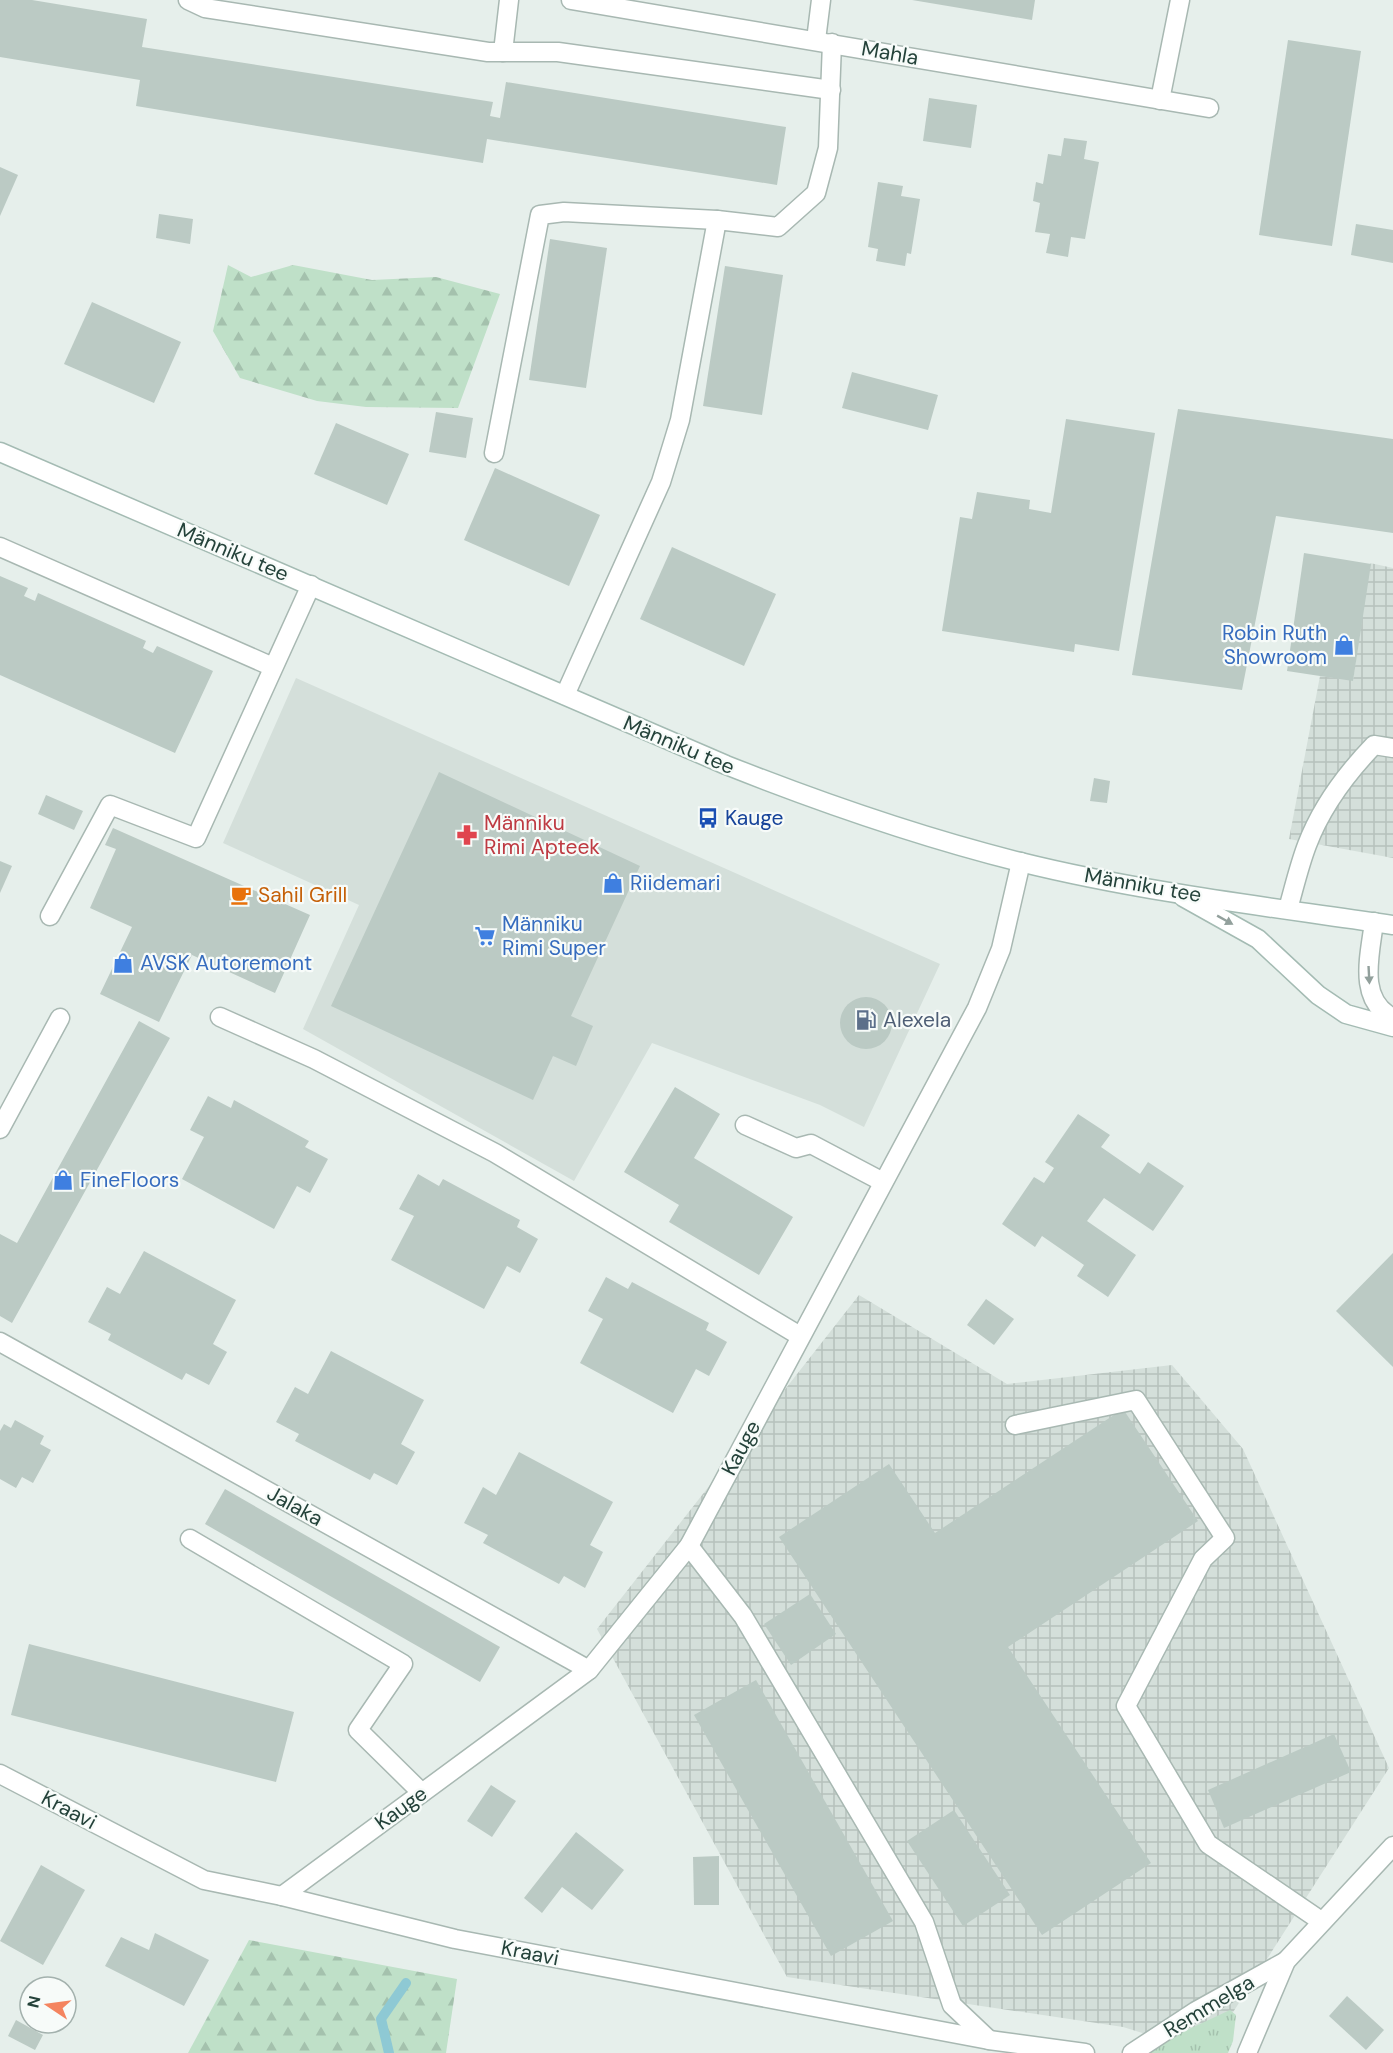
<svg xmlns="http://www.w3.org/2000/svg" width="1393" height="2053" viewBox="0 0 1393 2053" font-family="'DM Sans',sans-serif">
<defs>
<pattern id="industrial-grid" width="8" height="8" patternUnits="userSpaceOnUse" patternTransform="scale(1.5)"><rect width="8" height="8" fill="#d4dfda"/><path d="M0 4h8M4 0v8" fill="none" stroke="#b6c1bc"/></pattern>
<pattern id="grass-tufts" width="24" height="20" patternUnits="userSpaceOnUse" patternTransform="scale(1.5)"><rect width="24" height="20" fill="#bfe0c8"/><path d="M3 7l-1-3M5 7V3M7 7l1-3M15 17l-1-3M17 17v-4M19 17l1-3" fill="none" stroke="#a4c1ad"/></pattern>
<pattern id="forest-firs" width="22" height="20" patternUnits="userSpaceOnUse" patternTransform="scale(1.5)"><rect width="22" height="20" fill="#bfe0c8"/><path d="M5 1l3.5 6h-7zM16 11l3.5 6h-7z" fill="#a4c1ad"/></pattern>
</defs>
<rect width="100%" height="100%" fill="#e6efeb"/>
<!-- built -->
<polygon fill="#d4dfda" points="296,678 940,964 864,1127 820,1105 652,1043 574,1181 303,1029 359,905 223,843"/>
<!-- industrial -->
<g fill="url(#industrial-grid)">
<polygon points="1370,563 1393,568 1393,858 1289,839 1320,676 1353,680"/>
<polygon points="859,1295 1007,1384 1172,1365 1243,1449 1389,1768 1207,2053 1123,2027 787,1977 597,1629"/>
</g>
<!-- grass -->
<polygon fill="url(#grass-tufts)" points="1230,2010 1236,2015 1233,2041 1228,2053 1147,2053 1155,2045"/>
<!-- forest -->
<g fill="url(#forest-firs)">
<polygon points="228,265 251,277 293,265 372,280 436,277 500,294 458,408 366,407 317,401 240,378 213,331"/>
<polygon points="249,1940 457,1979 446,2053 188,2053"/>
</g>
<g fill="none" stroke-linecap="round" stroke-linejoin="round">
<!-- stream -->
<polyline stroke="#8ec9d4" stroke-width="10" points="389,2053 381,2019 406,1983"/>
</g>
<!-- building -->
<g fill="#bbcac4">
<polygon points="0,0 32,0 147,19 142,47 493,102 490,116 500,118 506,82 786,127 777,185 487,139 483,163 136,106 140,80 0,57"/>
<polygon points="912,0 1035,0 1032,20"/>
<polygon points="1288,40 1361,51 1332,246 1259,235"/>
<polygon points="929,98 977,105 971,148 923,141"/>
<polygon points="1064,138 1087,141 1084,159 1099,162 1085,239 1071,237 1068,257 1046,253 1050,234 1035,232 1040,203 1033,201 1036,182 1043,184 1048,154 1061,156"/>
<polygon points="0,167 18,175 0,216"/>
<polygon points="878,182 903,186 901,196 920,199 911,254 907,253 905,266 876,261 878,249 868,247"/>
<polygon points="159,214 193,219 190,244 156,238"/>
<polygon points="1356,224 1393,230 1393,263 1351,255"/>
<polygon points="550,239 607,248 586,388 529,380"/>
<polygon points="725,266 783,275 762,415 703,406"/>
<polygon points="92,302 181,342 154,403 64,364"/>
<polygon points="852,372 938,395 928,430 842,408"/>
<polygon points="1178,409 1393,439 1393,533 1276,516 1242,690 1132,675"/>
<polygon points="436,412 473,418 466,458 429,452"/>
<polygon points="1066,419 1155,433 1119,651 1075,644 1074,652 942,631 960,517 972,519 977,492 1030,500 1029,509 1051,513"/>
<polygon points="336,423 409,454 387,505 314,474"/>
<polygon points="495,468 600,515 569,586 464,540"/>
<polygon points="672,547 776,594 744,666 640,619"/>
<polygon points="1304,553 1371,564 1353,681 1287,671"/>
<polygon points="0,576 28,588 24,596 35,601 38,593 146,641 143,648 153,653 157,646 213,671 175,753 0,675"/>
<polygon points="439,772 640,866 571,1016 593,1026 576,1066 553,1056 533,1100 331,1006"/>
<polygon points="1094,778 1110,781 1107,803 1090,801"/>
<polygon points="46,795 83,811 74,830 38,814"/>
<polygon points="113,828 310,915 275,993 192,955 159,1022 100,994 132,927 90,908 116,849 105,845"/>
<polygon points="0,861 12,866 0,893"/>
<circle cx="866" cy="1023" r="26"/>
<polygon points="139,1021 170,1038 12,1323 0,1316 0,1234 17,1243"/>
<polygon points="675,1087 720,1114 694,1158 793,1217 759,1275 669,1222 679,1205 624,1172"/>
<polygon points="208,1096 231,1108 234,1100 309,1141 305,1147 328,1159 310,1193 297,1186 274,1229 182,1179 204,1137 190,1130"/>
<polygon points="1078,1114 1110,1135 1101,1147 1140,1174 1148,1162 1184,1186 1153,1231 1104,1198 1087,1221 1136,1255 1108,1297 1077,1276 1084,1265 1042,1236 1035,1247 1002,1224 1034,1177 1044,1183 1054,1168 1045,1162"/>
<polygon points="418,1174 439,1186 443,1179 520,1220 517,1227 538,1239 520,1273 507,1266 484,1309 391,1260 414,1216 399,1209"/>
<polygon points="144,1251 236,1300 213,1344 227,1352 209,1385 186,1373 182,1380 108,1340 111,1334 88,1322 107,1287 120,1294"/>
<polygon points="1393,1253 1393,1367 1336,1311"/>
<polygon points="606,1277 628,1289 632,1282 709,1323 706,1330 727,1342 709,1376 696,1369 673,1413 580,1363 603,1319 588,1311"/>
<polygon points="986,1299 1014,1319 994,1345 967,1325"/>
<polygon points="331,1351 424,1400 401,1444 415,1452 397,1485 374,1473 370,1480 295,1441 299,1434 276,1422 295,1387 308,1394"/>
<polygon points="1123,1409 1198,1521 1008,1647 1151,1863 1042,1935 779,1537 889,1464 935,1533"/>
<polygon points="15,1420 44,1436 40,1444 51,1450 33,1483 22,1477 16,1488 0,1479 0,1431 4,1424 11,1428"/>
<polygon points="519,1452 613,1502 590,1545 603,1552 585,1588 564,1576 559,1584 483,1543 488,1535 464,1523 483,1487 496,1495"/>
<polygon points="225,1489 500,1647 480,1682 205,1524"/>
<polygon points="810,1594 836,1634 791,1665 764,1624"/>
<polygon points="29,1644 294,1712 276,1782 11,1715"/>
<polygon points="756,1680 893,1921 831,1956 694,1715"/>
<polygon points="1334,1734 1351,1772 1224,1828 1208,1790"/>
<polygon points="491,1785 516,1801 492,1837 467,1821"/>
<polygon points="954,1810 1010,1895 963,1926 907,1841"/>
<polygon points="576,1832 624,1870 592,1910 562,1887 542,1913 524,1898"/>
<polygon points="719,1856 719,1905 694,1905 693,1857"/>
<polygon points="41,1865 85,1890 43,1965 0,1941"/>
<polygon points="155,1933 209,1960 184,2006 105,1966 121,1937 149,1950"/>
<polygon points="1347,1996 1384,2030 1366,2050 1329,2016"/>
<polygon points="16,2020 43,2035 35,2050 8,2036"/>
</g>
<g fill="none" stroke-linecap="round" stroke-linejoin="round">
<!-- lane casing -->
<g stroke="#a8b8b2" stroke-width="21">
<g id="lane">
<polyline points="188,0 205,8 488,52 558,52 831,90"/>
<polyline points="816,40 821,0"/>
<polyline points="503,52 509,0"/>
<polyline points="1160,100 1180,0"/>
<polyline points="494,453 540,215 564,212 717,220"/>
<polyline points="0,547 273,667"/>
<path d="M1288,909c6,-21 11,-43 19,-64 14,-37 40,-72 67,-100l19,3"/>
<polyline points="50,916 110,805 196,838 311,585"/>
<polyline points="220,1017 314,1059 495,1153 800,1336"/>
<polyline points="745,1125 796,1148 811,1144 883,1182"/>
<polyline points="0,1129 60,1018"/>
<polyline points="1015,1425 1136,1400 1225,1538 1203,1559 1126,1706 1208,1844 1321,1921"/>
<polyline points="190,1539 403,1664 358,1730 422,1793"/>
<polyline points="689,1546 743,1616 924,1922 952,2005 989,2040"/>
</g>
</g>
<!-- street casing -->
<g stroke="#a8b8b2" stroke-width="21">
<g id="street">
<polyline points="571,0 1209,108"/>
<polyline points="565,695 661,482 680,420 717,220 778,227 816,193 828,148 832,43"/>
<path d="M1374,922c-4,33 -17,78 19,96"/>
<polyline points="0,1342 589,1670"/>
<polyline points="0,1774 204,1880 282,1896 455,1939 989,2040 1085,2053"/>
<polyline points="282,1896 589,1670 689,1546 977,1008 1001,949 1021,862"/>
<polyline points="1132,2053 1196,2011 1286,1961"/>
<polyline points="1247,2053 1286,1961 1393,1846"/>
</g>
</g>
<!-- secondary casing -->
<g stroke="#a4bbb3" stroke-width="21">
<g id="secondary">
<path d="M0,452l726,313c96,38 194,72 294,97 121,30 250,45 373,63"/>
<polyline points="1183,897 1258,939 1318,995 1346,1014 1393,1027"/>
</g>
</g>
<!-- lane -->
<use href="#lane" stroke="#fff" stroke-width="18"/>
<!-- street -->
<use href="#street" stroke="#fff" stroke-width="18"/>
<!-- secondary -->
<use href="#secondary" stroke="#fff" stroke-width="18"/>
</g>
<!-- one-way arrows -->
<defs><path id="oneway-solid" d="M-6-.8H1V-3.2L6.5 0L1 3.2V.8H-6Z" transform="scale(1.5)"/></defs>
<g fill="#92a09c">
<use href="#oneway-solid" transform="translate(1225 920) rotate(29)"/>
<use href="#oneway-solid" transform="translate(1369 975) rotate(87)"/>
</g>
<!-- icons -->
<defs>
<g id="shop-bare" transform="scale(1.62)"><path d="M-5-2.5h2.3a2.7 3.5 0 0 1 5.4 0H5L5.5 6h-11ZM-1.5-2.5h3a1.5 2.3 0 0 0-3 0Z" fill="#3f7fe0" stroke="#f7fbf9" stroke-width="2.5" paint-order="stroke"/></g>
<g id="bus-bare" transform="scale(1.62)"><path d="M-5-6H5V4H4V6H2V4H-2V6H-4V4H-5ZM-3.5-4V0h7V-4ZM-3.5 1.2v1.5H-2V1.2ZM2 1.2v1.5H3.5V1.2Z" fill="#1a4fb4" stroke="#f7fbf9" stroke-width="2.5" paint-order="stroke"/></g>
<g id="pharmacy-bare" transform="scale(1.62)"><path d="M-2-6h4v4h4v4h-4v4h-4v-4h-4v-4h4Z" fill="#e0444e" stroke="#f7fbf9" stroke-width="2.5" paint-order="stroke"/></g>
<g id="cafe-bare" transform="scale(1.62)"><path d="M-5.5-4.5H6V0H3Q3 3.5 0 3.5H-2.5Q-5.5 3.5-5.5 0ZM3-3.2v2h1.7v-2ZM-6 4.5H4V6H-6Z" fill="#e8710a" stroke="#f7fbf9" stroke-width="2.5" paint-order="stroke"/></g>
<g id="supermarket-bare" transform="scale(1.62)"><path d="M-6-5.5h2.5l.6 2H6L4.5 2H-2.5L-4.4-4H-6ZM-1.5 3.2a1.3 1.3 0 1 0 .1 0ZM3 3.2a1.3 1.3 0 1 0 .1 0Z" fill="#3f7fe0" stroke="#f7fbf9" stroke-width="2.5" paint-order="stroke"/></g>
<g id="fuel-bare" transform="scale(1.62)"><path d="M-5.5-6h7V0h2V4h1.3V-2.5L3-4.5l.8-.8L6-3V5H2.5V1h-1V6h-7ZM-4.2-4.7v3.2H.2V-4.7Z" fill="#5c6f8a" stroke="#f7fbf9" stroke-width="2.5" paint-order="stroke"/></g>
</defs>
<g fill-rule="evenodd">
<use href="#shop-bare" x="1344" y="645"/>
<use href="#bus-bare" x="708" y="818"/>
<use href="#pharmacy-bare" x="467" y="835"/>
<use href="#shop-bare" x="613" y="883"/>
<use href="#cafe-bare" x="241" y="895"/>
<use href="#supermarket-bare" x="485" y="936"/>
<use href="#shop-bare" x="123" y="963"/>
<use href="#fuel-bare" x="866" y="1020"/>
<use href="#shop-bare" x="63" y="1180"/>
</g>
<g text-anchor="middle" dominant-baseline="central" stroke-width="4.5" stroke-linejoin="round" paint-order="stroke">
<!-- street labels -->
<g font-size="21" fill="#24423a" stroke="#f7fbf9">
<text transform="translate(890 53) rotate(10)">Mahla</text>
<text transform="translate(233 552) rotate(23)">Männiku tee</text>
<text transform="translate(679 745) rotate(23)">Männiku tee</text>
<text transform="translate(1143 885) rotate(10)">Männiku tee</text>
<text transform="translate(741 1448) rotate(-62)">Kauge</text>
<text transform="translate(295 1506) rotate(29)">Jalaka</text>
<text transform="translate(401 1808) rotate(-36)">Kauge</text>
<text transform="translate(69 1810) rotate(28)">Kraavi</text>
<text transform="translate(530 1953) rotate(11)">Kraavi</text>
<text transform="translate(1209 2006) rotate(-31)">Remmelga</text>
</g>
<!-- shop labels -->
<g font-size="21" fill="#366cbe" stroke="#f7fbf9" text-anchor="start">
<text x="1327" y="633" text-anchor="end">Robin Ruth<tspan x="1327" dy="24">Showroom</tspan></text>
<text x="630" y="883">Riidemari</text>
<text x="502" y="924">Männiku<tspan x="502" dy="24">Rimi Super</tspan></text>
<text x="140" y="963">AVSK Autoremont</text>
<text x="80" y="1180">FineFloors</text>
</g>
<!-- transit labels -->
<g font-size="21" fill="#164399" stroke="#f7fbf9" text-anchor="start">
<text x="725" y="818">Kauge</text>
</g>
<!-- health labels -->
<g font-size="21" fill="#be3a42" stroke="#f7fbf9" text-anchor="start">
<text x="484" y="823">Männiku<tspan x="484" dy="24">Rimi Apteek</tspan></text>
</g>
<!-- food labels -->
<g font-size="21" fill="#c56008" stroke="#f7fbf9" text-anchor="start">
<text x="258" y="895">Sahil Grill</text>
</g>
<!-- service labels -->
<g font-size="21" fill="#4e5e75" stroke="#f7fbf9" text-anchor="start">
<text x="883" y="1020">Alexela</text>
</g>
</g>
<!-- north arrow -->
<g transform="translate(48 2005) rotate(283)"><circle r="28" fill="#f7fbf9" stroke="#a3b1ad" stroke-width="1.5"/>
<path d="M0-4.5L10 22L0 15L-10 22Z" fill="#f4845f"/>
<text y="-9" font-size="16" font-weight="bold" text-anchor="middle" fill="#24423a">N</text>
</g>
</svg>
